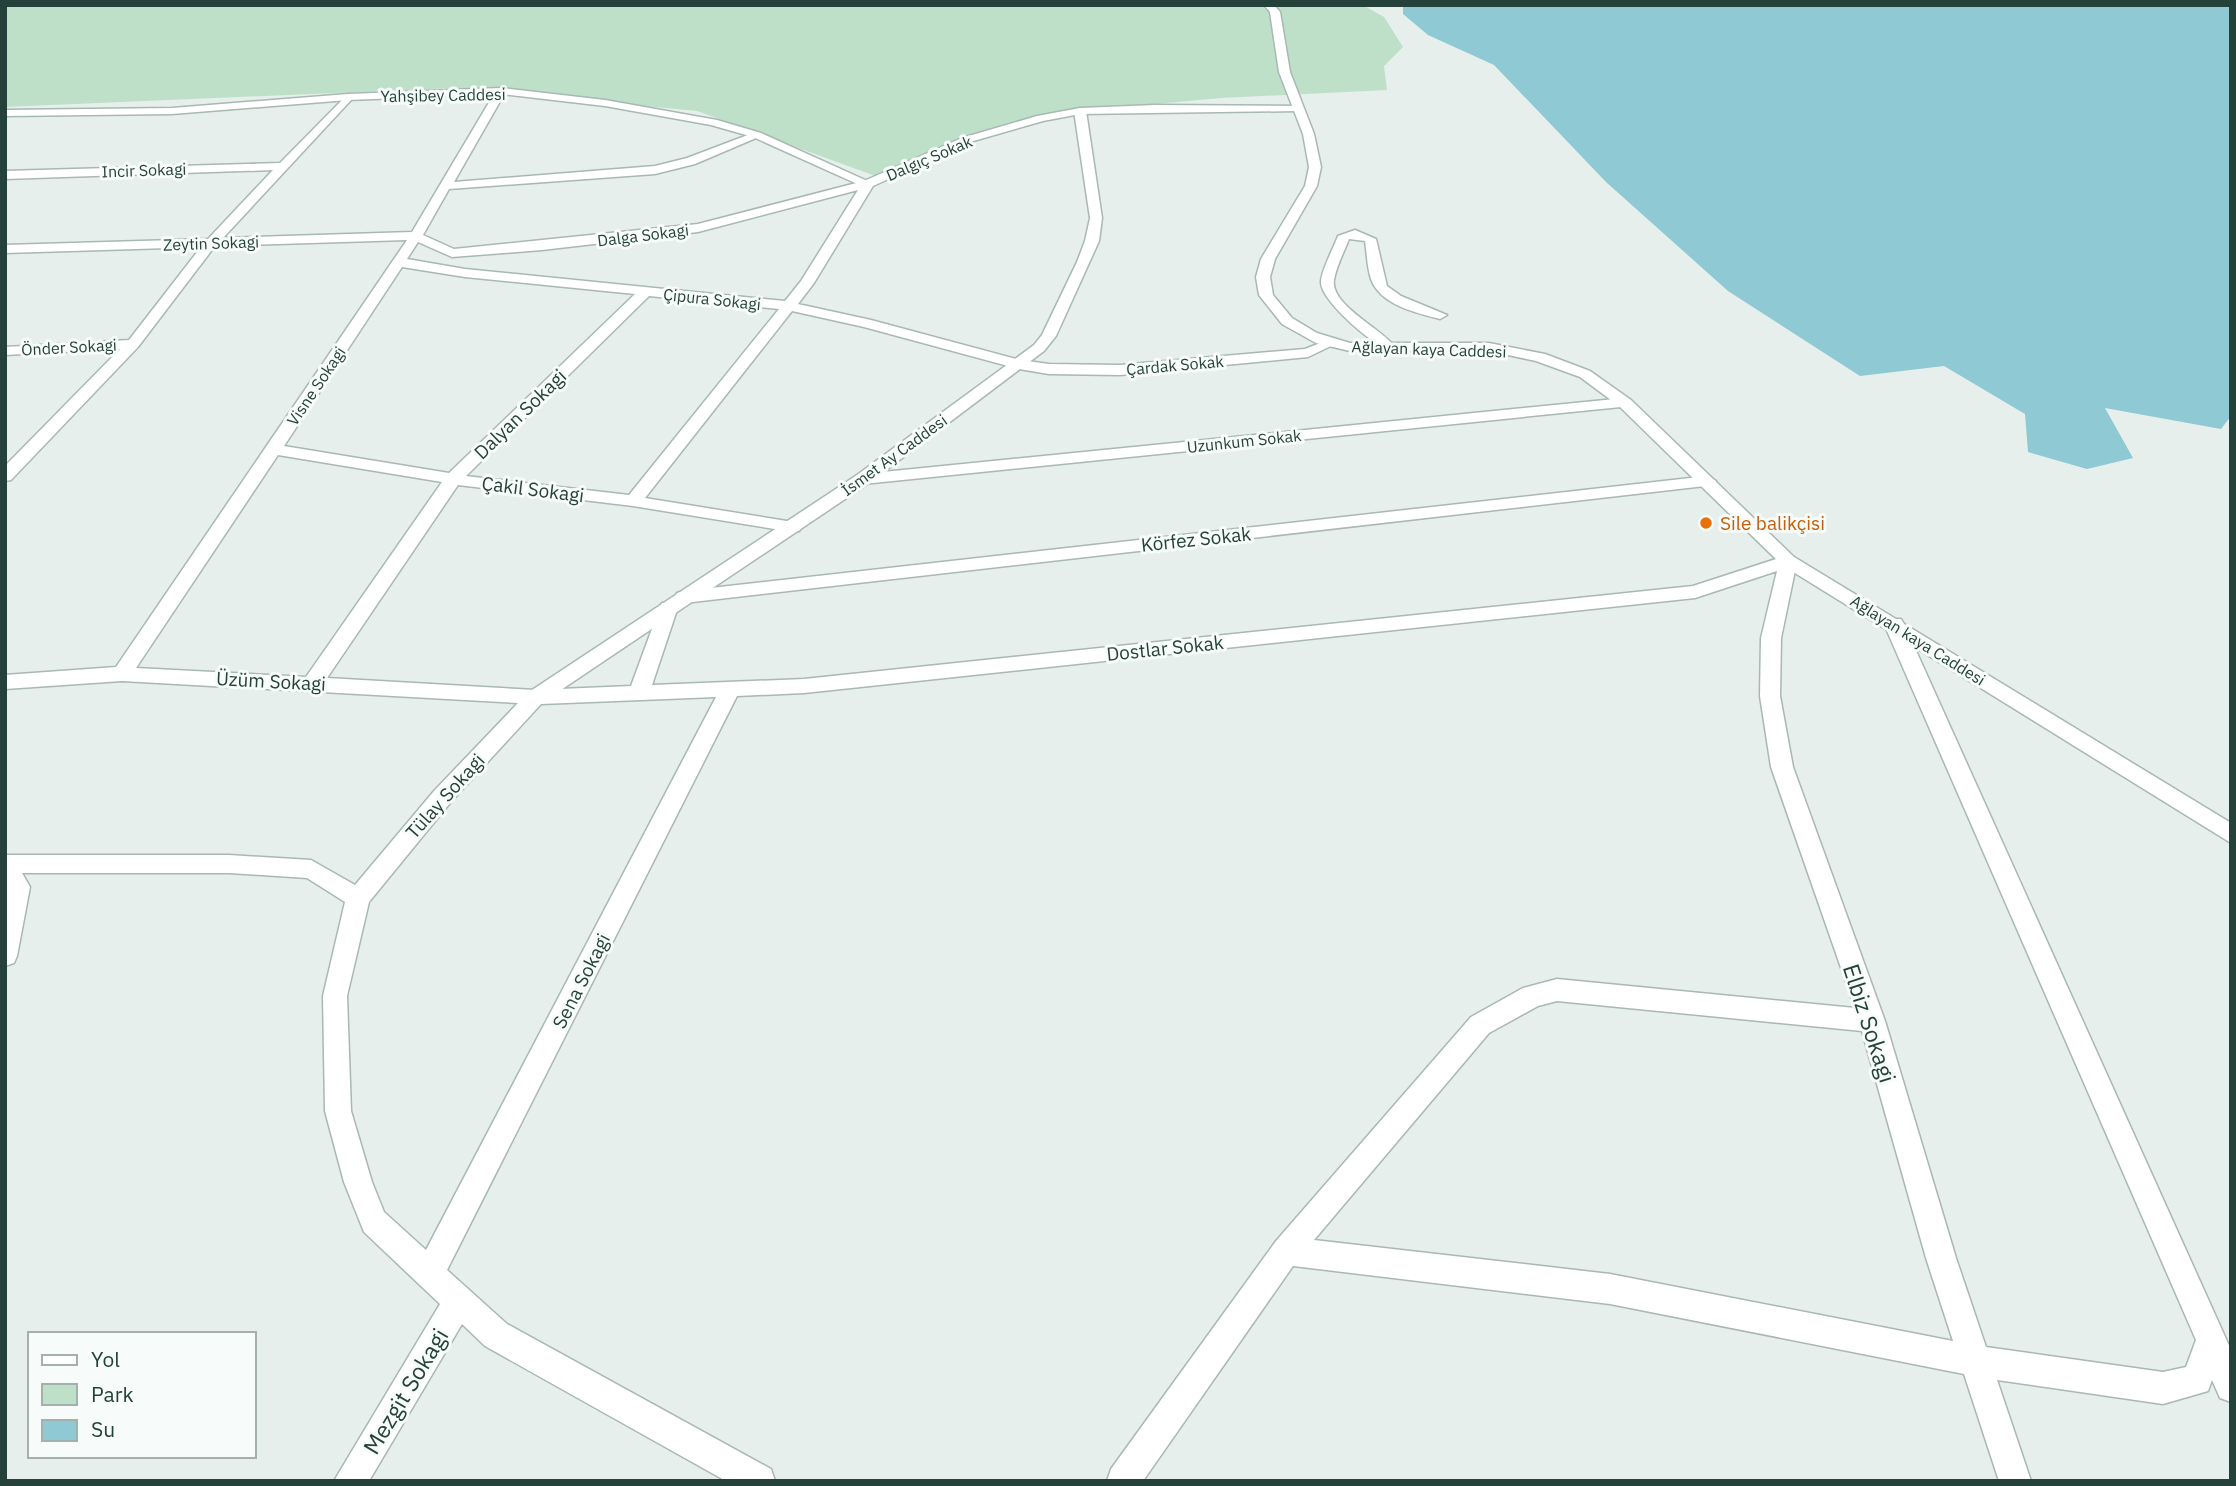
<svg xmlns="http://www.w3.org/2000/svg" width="2236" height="1486" viewBox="0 0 2236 1486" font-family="'IBM Plex Sans',sans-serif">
<rect width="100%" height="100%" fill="#e6efeb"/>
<!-- green -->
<polygon fill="#bfe0c8" points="5,5 1363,5 1384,17 1403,47 1384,66 1387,90 1221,98 1080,111 988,132 881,178 697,111 453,88 5,107"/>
<!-- water -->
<polygon fill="#8ec9d4" points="1403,5 2231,5 2231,416 2221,429 2105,408 2133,458 2087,469 2028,452 2025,414 1944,366 1860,376 1728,291 1606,182 1494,65 1428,35 1403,14"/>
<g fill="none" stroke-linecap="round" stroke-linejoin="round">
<!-- service casing -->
<g stroke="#a8b8b2" stroke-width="3">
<path id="service" d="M1355,230l21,9 11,47 14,10 46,19 -7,4c-23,-6 -60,-14 -69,-40 -4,-12 -4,-25 -6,-38l-16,-2c-5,13 -13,28 -15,41 -4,25 47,48 61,67l-2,3c-13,2 -73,-49 -72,-68 0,-11 13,-35 17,-46z"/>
</g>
<!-- minor casing -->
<g stroke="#a8b8b2" stroke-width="3">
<g id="minor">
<path d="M497,89l9,2 -52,91 201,-16 32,-8 66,-25 10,2 -68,29 -40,10 -206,15 -26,46 31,14 244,-25 166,-43 98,-43 75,-22 43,-8 75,-3 147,1 1,2 -5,3 -218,3 -37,7 -73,21 -97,44 -59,97 -16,21 73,16 149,40 29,4 71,1 185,-16 23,-9 7,4 -27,13 -188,18 -71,-1 -30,-5 -155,-42 -72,-16 -147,187 148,24 6,1 3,4 -3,4 -6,1 -160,-26 -175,-21 -131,193 209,12 95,-4 29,-79 2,-4h14l2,4 -26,78 152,-6 889,-93 89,-29h12l3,4 -16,77 -1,58 13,71 92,254 71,237 30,89 177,25 23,-5 10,-27 -312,-716 3,-5h14l3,5 327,726v52l-11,-4 -8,-18 -4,11 -45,13 -166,-24 34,101h-32l-35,-107 -354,-70 -317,-38 -150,215h-36l4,-12 165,-228 195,-224 52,-29 34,-9 298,29 -84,-241 -11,-71 1,-58 16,-67 -82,27 -891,95 -67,3 -290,574 60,54 264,145 4,12h-49l-241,-135 -23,-22 -93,157h-35l106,-177 -76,-72 -20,-50 -19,-71 -2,-115 22,-94 -38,-24 -78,-5h-207l8,14 -13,69 -3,7 -9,3v-111h224l82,5 44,25 79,-94 84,-88 -396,-22 -117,8v-14l111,-8 291,-427 -192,6 -77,101 -127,133 -6,1v-15l115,-117 -115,6v-8l124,-7 72,-93 -196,6v-8l203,-6 65,-69 -268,9v-8l275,-8 68,-69 4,1v4l-129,139 189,-6zM858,190l-57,91 -16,20 -320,-32 -58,-10 11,-17 34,15 90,-7 156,-18zM402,267l63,10 170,17 -186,179 -165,-27zM649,296l130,13 -150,186 -163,-19zM278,455l164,27 -136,195 -170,-9zM716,697l-290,553 -42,-38 -12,-30 -21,-71 -4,-115 22,-94 81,-99 91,-99zM1557,1001l305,30 64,227 27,83 -343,-67 -296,-34 175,-207 49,-27z"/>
<polygon points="1625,398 1633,403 1631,406 863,484 855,479 863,474"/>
<polygon points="1708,476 1716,481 1714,485 684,603 677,601 675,597 677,593 684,591"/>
</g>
</g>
<!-- tertiary casing -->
<g stroke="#a8b8b2" stroke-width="3">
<g id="tertiary">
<polygon points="1264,5 1274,5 1280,12 1290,72 1314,134 1321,167 1317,186 1275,259 1270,277 1273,295 1292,318 1317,333 1350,343 1489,343 1545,354 1590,371 1631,400 1794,557 2231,823 2231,843 1782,565 1619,406 1580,377 1536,361 1489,351 1350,351 1316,343 1282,324 1259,295 1256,277 1261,259 1305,186 1309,167 1303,134 1279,72 1270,12"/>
<polygon points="501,88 605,100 717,120 761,133 874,184 864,187 753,137 711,125 605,106 501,94 348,100 172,114 5,116 5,110 172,108 348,94"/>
<polygon points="1080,108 1086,111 1102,218 1099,241 1056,336 1044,351 869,483 543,702 529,702 526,697 529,692 857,475 1034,345 1042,335 1077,262 1085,241 1090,218 1074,111"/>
</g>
</g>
<!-- service -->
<use href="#service" fill="#fff" fill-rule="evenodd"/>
<!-- minor -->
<use href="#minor" fill="#fff" fill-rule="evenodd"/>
<!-- tertiary -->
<use href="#tertiary" fill="#fff" fill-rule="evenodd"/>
</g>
<!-- markers -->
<circle fill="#e8710a" stroke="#f7fbf9" stroke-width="2.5" cx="1706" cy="523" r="7"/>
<g text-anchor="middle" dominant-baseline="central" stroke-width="6" stroke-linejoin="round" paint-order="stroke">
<!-- far-street labels -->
<g font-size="16" fill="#24423a" stroke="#f7fbf9">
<text transform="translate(443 95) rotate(-1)">Yahşibey Caddesi</text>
<text transform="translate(929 158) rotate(-23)">Dalgıç Sokak</text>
<text transform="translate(144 170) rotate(-2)">Incir Sokagi</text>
<text transform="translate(643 235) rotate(-7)">Dalga Sokagi</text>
<text transform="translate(211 243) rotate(-2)">Zeytin Sokagi</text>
<text transform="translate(712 299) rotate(6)">Çipura Sokagi</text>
<text transform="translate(69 347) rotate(-3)">Önder Sokagi</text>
<text transform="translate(1429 349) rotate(2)">Ağlayan kaya Caddesi</text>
<text transform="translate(1175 365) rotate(-5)">Çardak Sokak</text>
<text transform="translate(316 386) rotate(-56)">Visne Sokagi</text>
<text transform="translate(1244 441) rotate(-6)">Uzunkum Sokak</text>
<text transform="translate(894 455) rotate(-36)">İsmet Ay Caddesi</text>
<text transform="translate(1918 640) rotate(32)">Ağlayan kaya Caddesi</text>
</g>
<!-- street labels -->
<g font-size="19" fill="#24423a" stroke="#f7fbf9">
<text transform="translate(520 414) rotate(-44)">Dalyan Sokagi</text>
<text transform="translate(533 489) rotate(7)">Çakil Sokagi</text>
<text transform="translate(1196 539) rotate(-6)">Körfez Sokak</text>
<text transform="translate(1165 648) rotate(-6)">Dostlar Sokak</text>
<text transform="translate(271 681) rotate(3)">Üzüm Sokagi</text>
<text transform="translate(445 796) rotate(-48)">Tülay Sokagi</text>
<text transform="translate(581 981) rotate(-63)">Sena Sokagi</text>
</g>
<!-- food labels -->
<g font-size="19" fill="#c56008" stroke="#f7fbf9" text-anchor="start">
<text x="1720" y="523">Sile balikçisi</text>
</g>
<!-- near-street labels -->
<g font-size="23" fill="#24423a" stroke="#f7fbf9">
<text transform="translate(1870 1023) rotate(72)">Elbiz Sokagi</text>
<text transform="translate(405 1391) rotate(-59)">Mezgit Sokagi</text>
</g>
</g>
<!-- border -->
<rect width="2236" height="1486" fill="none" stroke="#24423a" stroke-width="14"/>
<!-- legend -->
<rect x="28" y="1332" width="228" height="126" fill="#f7fbf9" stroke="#a3b1ad" stroke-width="2"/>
<rect x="42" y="1355" width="35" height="10" fill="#ffffff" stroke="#a3b1ad" stroke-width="2"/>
<text x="91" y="1367" font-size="21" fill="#24423a">Yol</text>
<rect x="42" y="1384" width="35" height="21" fill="#bfe0c8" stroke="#a3b1ad" stroke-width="2"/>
<text x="91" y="1402" font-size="21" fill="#24423a">Park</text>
<rect x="42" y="1420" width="35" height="21" fill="#8ec9d4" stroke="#a3b1ad" stroke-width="2"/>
<text x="91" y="1437" font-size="21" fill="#24423a">Su</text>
</svg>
